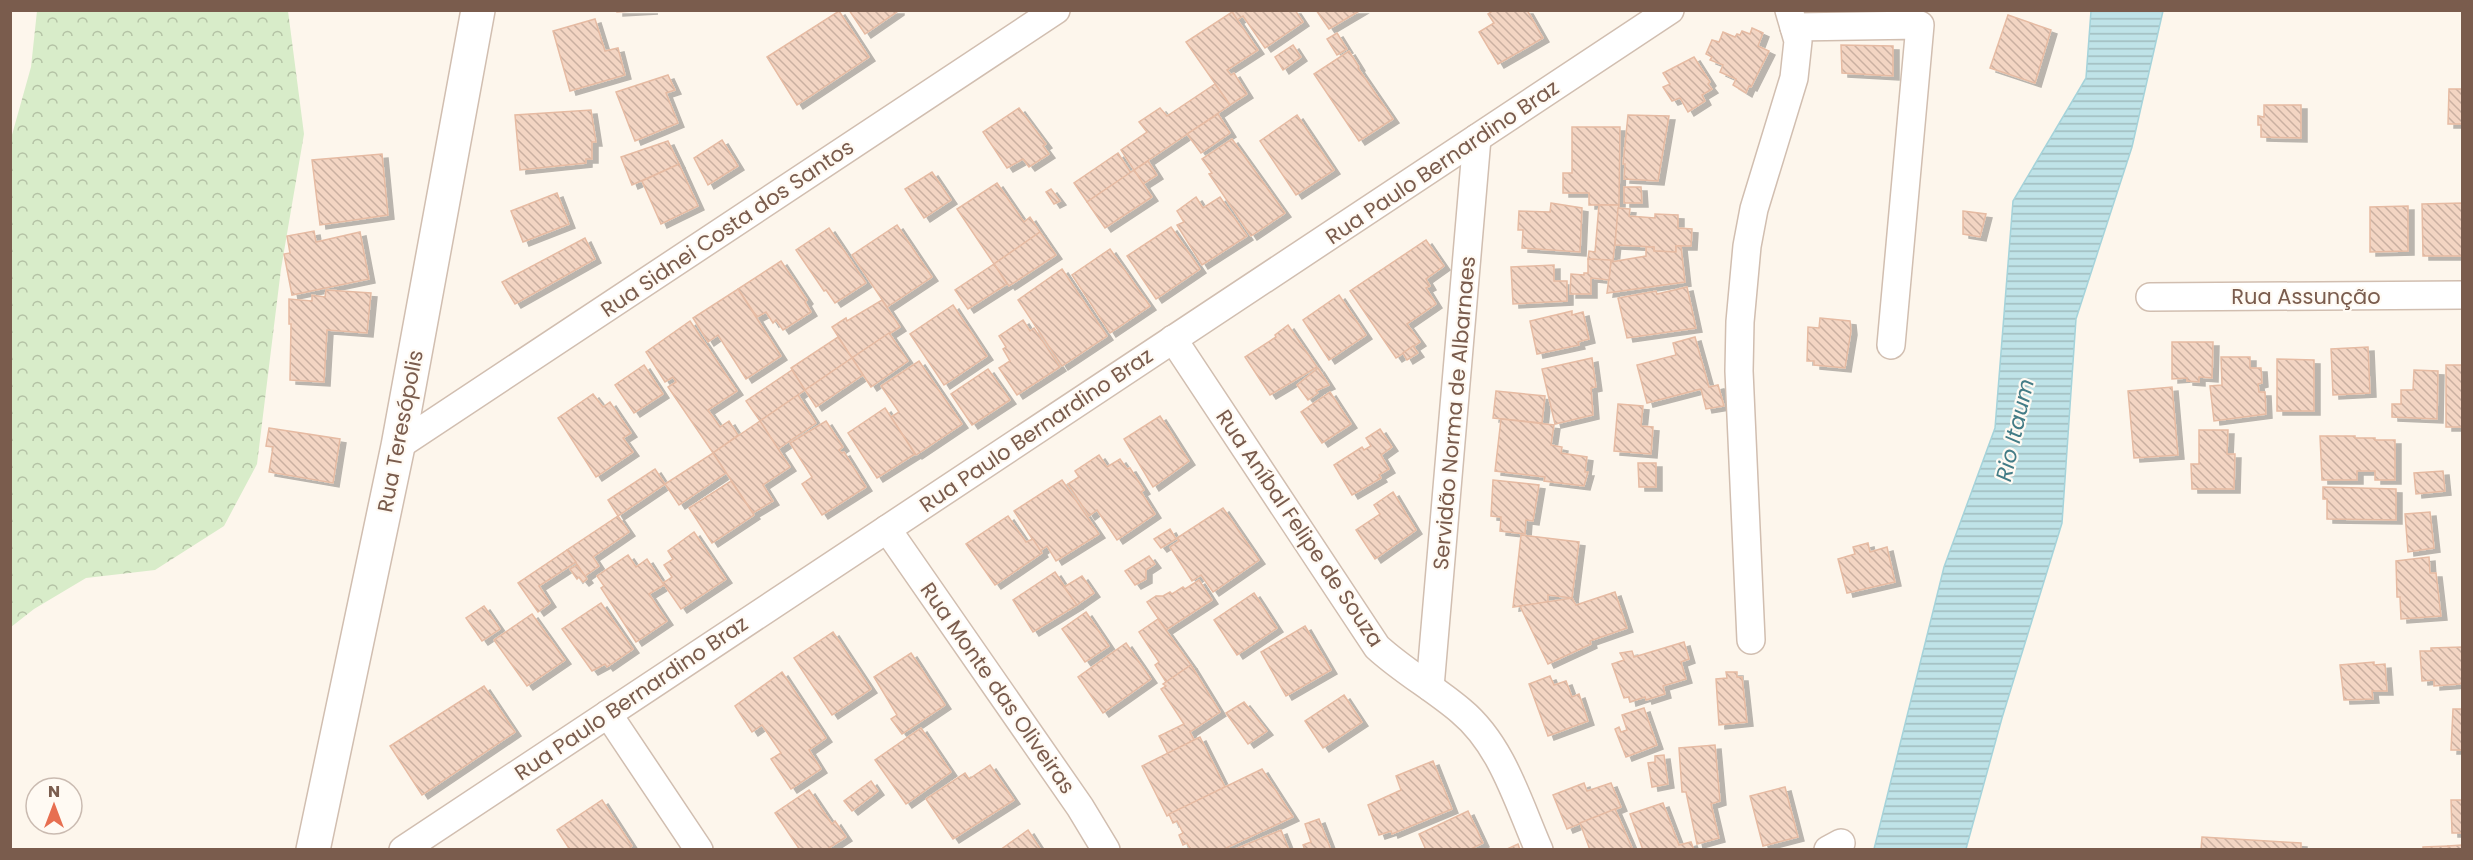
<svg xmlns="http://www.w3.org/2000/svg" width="2473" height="860" viewBox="0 0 2473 860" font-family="Poppins,sans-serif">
<defs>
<pattern id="forest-crowns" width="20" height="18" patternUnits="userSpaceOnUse" patternTransform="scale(1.5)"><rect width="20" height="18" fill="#d8ecc9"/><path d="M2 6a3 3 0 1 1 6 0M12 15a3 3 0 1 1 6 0" fill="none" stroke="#b4c2a5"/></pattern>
<pattern id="water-rules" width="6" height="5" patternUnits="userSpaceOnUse" patternTransform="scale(1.5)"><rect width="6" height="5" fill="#bfe3e8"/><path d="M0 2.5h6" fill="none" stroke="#a0bbbe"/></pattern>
<pattern id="building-back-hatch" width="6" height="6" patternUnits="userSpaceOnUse" patternTransform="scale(1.5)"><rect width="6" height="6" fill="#f3d5c3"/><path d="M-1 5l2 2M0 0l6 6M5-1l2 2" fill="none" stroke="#cab0a1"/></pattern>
<filter id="shadow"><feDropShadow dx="6" dy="4" stdDeviation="0" flood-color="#0004"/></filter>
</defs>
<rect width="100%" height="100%" fill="#fdf6ec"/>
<!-- forest -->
<polygon fill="url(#forest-crowns)" points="37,11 288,11 304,134 281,269 257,464 224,526 155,570 86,578 34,609 11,627 10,142 31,67"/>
<!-- water -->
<polygon fill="url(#water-rules)" stroke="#a5d3da" stroke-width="1.5" points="2091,11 2163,11 2132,147 2076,319 2062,523 2002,718 1966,849 1874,849 1944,567 1995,428 2013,201 2086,78"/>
<!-- building -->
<g fill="url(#building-back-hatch)" stroke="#e6bba3" stroke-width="1.5" filter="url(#shadow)">
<polygon points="617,10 652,10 617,12"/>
<polygon points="849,10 898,10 898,11 865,34"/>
<polygon points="1231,10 1295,10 1303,22 1265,48 1243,16 1237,20"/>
<polygon points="1316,10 1361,10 1329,29"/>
<polygon points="1494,10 1527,10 1543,38 1498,64 1479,32 1494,23 1488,14"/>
<polygon points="839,11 869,57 797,105 767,57"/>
<polygon points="1232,12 1258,50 1227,70 1231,75 1234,73 1247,94 1230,105 1186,42"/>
<polygon points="2008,15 2051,30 2035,83 1990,68"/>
<polygon points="595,19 605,51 618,48 625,75 570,91 553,31"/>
<polygon points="1752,28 1763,33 1758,46 1769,51 1751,87 1749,86 1746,93 1733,85 1736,79 1720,72 1723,65 1710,60 1712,57 1706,54 1712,40 1719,42 1723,32 1735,37 1737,34 1740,35 1742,31 1750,34"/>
<polygon points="1337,33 1347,49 1337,55 1327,39"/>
<polygon points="1293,45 1301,57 1283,70 1275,57"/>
<polygon points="1841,45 1893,46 1893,76 1842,73"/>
<polygon points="1349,51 1359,67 1358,68 1393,119 1359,141 1314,74"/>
<polygon points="1694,57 1710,82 1708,84 1712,89 1702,95 1705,101 1688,112 1680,98 1672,101 1663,87 1670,84 1663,73"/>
<polygon points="668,75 675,90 666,93 678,123 635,141 616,92"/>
<polygon points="1215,84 1230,105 1134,170 1121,150 1147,132 1139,122 1160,108 1167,116"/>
<polygon points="2449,89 2462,89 2462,124 2448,124"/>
<polygon points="2264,105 2301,105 2301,138 2261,137 2261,125 2258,125 2258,116 2264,117"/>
<polygon points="1019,108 1046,144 1043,146 1049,154 1029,167 1023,159 1007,168 983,132"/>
<polygon points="591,110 596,142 592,142 592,159 586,159 586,163 520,170 515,115"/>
<polygon points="1218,114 1230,133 1201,153 1187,134"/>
<polygon points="1297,115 1334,170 1296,195 1260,141"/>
<polygon points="1628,115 1669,116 1658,181 1624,179 1625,164 1623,164"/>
<polygon points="1572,127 1620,127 1619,205 1589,205 1589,193 1563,193 1563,173 1572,173"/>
<polygon points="1232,139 1285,213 1251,236 1209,174 1212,173 1202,159"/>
<polygon points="722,140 738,166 708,185 694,158"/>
<polygon points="668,141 679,164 632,185 621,157"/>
<polygon points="1118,153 1131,173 1087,202 1074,183"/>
<polygon points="382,154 388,215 320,225 312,160"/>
<polygon points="1148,161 1157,175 1143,184 1134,170"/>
<polygon points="679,164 698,206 661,224 642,181"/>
<polygon points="1134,170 1152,197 1105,228 1087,202"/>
<polygon points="932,172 951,200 924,218 905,189"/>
<polygon points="997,183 1024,222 1030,217 1040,232 994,264 957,209"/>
<polygon points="1624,187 1641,187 1642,203 1624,203"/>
<polygon points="1051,189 1060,201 1054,204 1046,192"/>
<polygon points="557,193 569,224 523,242 511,211"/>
<polygon points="1196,197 1203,208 1220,197 1247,236 1202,265 1177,225 1184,222 1177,211"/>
<polygon points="1551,203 1582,208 1580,252 1522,248 1523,230 1518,230 1519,211 1550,212"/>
<polygon points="2462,203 2462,256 2423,256 2422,204"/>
<polygon points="1599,205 1619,205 1613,261 1588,259 1589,251 1595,252"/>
<polygon points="2408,206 2408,251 2370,252 2370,207"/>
<polygon points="1618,208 1630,209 1629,216 1655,218 1655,214 1678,215 1678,228 1692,229 1691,246 1676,246 1676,252 1654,251 1654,247 1615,245"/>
<polygon points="1963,211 1986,214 1980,237 1963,234"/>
<polygon points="897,225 932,277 887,307 852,255"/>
<polygon points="1171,227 1200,269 1156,299 1127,256"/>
<polygon points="829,228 866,283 835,303 826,290 824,291 796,250"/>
<polygon points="314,231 316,242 360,232 369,279 292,295 284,254 290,253 287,236"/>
<polygon points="1040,232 1056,255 1009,286 994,264"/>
<polygon points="585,238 595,259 515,304 502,282"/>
<polygon points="1426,240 1444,266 1426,279 1430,286 1426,288 1436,304 1407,324 1420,342 1396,358 1350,291"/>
<polygon points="1676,246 1681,246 1685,282 1607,293 1611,262 1646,256 1646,247 1654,247 1654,251 1676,252"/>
<polygon points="1110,249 1150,306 1110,333 1072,275"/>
<polygon points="1588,259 1611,260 1609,280 1591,278 1591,294 1570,294 1571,274 1584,275 1584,273 1588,273"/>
<polygon points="781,261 807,300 805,302 811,312 783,330 776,320 773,323 766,312 757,317 738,289"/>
<polygon points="994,264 1007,284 968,309 955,290"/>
<polygon points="1554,265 1554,281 1567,281 1567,301 1513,304 1511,267"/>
<polygon points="1062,269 1107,336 1062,366 1018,300"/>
<polygon points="1687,287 1696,328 1627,338 1618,298 1656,291 1657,294"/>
<polygon points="738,289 781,356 746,379 718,335 708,342 693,318"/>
<polygon points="326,290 371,293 367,333 327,330 324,382 290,380 291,324 289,324 289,299 312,301 312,295 325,297"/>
<polygon points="1339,295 1366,335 1329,360 1303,320"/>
<polygon points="882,300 900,327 852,358 832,327 846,318 847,321"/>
<polygon points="953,305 987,356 944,385 910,334"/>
<polygon points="1572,311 1572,315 1583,312 1589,339 1578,342 1579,345 1537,354 1530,321"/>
<polygon points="1820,318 1850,321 1851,331 1845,368 1814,365 1814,361 1807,361 1808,327 1819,328"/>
<polygon points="1023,320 1030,331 1034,328 1060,367 1017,395 999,368 1010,361 1003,349 1006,347 999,336"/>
<polygon points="690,321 737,391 708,410 720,427 729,421 738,435 713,453 668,387 676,382 673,377 665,382 646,352"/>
<polygon points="1288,325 1317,367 1270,395 1245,357 1276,337 1275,335"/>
<polygon points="889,333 908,361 871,387 852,358"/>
<polygon points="838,337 852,358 805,390 791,368"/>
<polygon points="1695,337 1709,387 1718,385 1724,406 1706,409 1701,389 1647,403 1637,365 1676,355 1673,343"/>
<polygon points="2172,342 2213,342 2212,378 2199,377 2199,382 2187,381 2187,378 2172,379"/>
<polygon points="1413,346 1418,353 1407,360 1403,353"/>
<polygon points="2368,347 2370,393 2333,395 2331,349"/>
<polygon points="2221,357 2250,357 2250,368 2261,368 2262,383 2258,384 2259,392 2265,392 2266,414 2214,421 2210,386 2222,385"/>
<polygon points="852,358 863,375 816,407 805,390"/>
<polygon points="1592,358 1596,387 1591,388 1593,415 1555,424 1542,369"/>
<polygon points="2277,359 2314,360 2314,411 2277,411"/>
<polygon points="919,361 962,424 916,455 891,417 899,412 881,386"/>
<polygon points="644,365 663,394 634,413 615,385"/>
<rect x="2446" y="365" width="16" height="62"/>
<polygon points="1318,368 1329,385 1316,391 1318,393 1308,400 1297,385"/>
<polygon points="988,369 1010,400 972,425 951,394"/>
<polygon points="792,370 805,390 760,421 746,401"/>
<polygon points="2414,370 2438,371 2437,419 2392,417 2392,404 2401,404 2401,390 2413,390"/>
<polygon points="2172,387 2178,455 2134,458 2128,391"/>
<polygon points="1496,391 1545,396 1542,423 1493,418"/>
<polygon points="1330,392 1351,424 1322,443 1301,412"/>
<polygon points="593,394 603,407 610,402 631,433 623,438 633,452 596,477 558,418"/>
<polygon points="798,395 816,423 778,449 760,421"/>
<polygon points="1618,404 1643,406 1641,426 1653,427 1651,454 1614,451"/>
<polygon points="885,408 915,454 877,478 848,433"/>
<polygon points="1160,416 1189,461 1153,487 1124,439"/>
<polygon points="1501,419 1554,425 1551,445 1562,447 1561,453 1587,457 1585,472 1588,472 1584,486 1544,481 1545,477 1495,471"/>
<polygon points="760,421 790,467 763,485 773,501 753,513 713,453"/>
<polygon points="826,421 843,447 839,450 842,453 844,452 866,487 822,515 802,484 812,477 790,443"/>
<polygon points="269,428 340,439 333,483 269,472 273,447 266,446"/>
<polygon points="1380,429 1392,447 1381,455 1389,469 1379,475 1381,478 1352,495 1334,465 1362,447 1364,450 1371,446 1366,438"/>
<polygon points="2199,430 2228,430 2227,454 2235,454 2234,489 2192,489 2191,464 2199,464"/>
<polygon points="2320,436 2355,436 2355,438 2375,438 2375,440 2395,440 2395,480 2375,480 2375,471 2357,471 2357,480 2322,480"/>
<polygon points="713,453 726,473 679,505 665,484"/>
<polygon points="1099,455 1107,467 1120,459 1127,469 1130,468 1144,490 1141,492 1155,514 1117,540 1097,510 1089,516 1068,484 1079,477 1075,471"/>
<polygon points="1638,463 1656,463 1656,487 1639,487"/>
<polygon points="655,469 665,484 618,516 608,500"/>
<polygon points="2443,471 2445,491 2416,494 2414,473"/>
<polygon points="1062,480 1099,534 1056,561 1047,546 1040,551 1014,511"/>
<polygon points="1493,480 1539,485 1533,521 1526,520 1525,534 1500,531 1501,517 1491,516"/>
<polygon points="731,481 754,515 712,543 689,508"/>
<polygon points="2323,487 2396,489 2396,520 2327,519 2327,499 2323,499"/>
<polygon points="1393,492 1416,530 1375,559 1356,530 1380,514 1374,505"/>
<polygon points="1223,508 1259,560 1213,592 1201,575 1192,581 1170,547 1179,541 1177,538"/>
<polygon points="2430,512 2434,548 2408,552 2405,514"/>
<polygon points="618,516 629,532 593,557 599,566 585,576 567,550"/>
<polygon points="1008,516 1026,542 1033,539 1042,553 995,585 966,544"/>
<polygon points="1170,529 1176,539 1161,548 1154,539"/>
<polygon points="694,532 726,579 681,609 663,583 672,577 664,565 673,559 668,551"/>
<polygon points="1521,535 1579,542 1572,598 1548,595 1548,602 1513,607"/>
<polygon points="1868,543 1870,552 1887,547 1895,582 1847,593 1838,559 1855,554 1853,547"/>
<polygon points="567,550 576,562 539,586 550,603 538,612 518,583"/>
<polygon points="628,555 636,567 647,559 664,585 649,594 667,621 636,642 601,588 604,586 597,576"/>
<polygon points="1149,556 1155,564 1146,570 1146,579 1135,585 1125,571"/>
<polygon points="2429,557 2430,573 2436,573 2441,616 2401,619 2400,597 2397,597 2396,561"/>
<polygon points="577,565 587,579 583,582 579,577 577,579 570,569"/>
<polygon points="1055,572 1077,605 1033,632 1013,600"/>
<polygon points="1082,576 1094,593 1077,605 1064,587"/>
<polygon points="1199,580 1212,600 1166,630 1147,602 1156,596 1163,596 1170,592 1172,594 1183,587 1185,589"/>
<polygon points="1615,592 1627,628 1590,641 1591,644 1548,664 1520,606 1572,598 1576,605"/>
<polygon points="1254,593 1277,628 1237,655 1214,620"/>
<polygon points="601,603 633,649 607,667 605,664 592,671 562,629"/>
<polygon points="484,606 500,629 482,641 466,618"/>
<polygon points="1086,612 1109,646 1085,662 1062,629"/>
<polygon points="532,614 565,660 527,686 494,640"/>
<polygon points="1158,619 1191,665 1166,682 1155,665 1159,662 1139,632"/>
<polygon points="1305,626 1331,670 1286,696 1261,652"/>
<polygon points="833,632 871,689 832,715 794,658"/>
<polygon points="1684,642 1689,659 1681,662 1686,679 1663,686 1665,694 1646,700 1645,697 1630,702 1629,697 1624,698 1612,664 1624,660 1620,653 1632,651 1634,657"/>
<polygon points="1126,643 1151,679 1103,713 1078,677"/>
<polygon points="2462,647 2462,682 2460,684 2434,686 2434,680 2422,681 2420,651 2431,651 2431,648"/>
<polygon points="911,653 945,705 902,734 891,719 897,715 874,677"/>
<polygon points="2374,662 2374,665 2385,664 2387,691 2372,691 2373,699 2344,700 2340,665"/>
<polygon points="1191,665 1220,712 1190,732 1194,740 1168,754 1159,736 1184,724 1161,689 1166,686 1163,684"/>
<polygon points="782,672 826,738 809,750 821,769 791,789 771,759 781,753 762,725 752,732 735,706"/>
<polygon points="1726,672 1737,672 1737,677 1742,677 1747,722 1719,725 1716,679 1727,678"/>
<polygon points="1550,676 1554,685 1566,681 1572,697 1579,694 1588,721 1548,736 1529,684"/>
<polygon points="484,686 515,732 422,795 390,746"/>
<polygon points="1344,695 1362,722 1323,748 1305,721"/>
<polygon points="1244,702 1267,731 1248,744 1226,713"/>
<polygon points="1644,708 1657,745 1626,757 1615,729 1619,727 1621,732 1627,730 1622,715"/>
<polygon points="2453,709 2462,709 2462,750 2451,750"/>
<polygon points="921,728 951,772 906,804 875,760"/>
<polygon points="1200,737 1225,787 1167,816 1142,766"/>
<polygon points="1715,745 1720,801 1711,804 1719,838 1697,844 1686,792 1682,792 1679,748"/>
<polygon points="1664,755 1668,784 1652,787 1648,763 1655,762 1655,756"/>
<polygon points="1433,761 1452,809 1392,834 1391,831 1379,835 1368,805 1401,790 1396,776"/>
<polygon points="990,765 1014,800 953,839 926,799 965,773 969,779"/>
<polygon points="1262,769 1293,817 1222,850 1191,850 1187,843 1183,845 1179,835 1183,833 1177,821 1173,823 1169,814"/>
<polygon points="871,781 878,791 852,811 844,801"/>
<polygon points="1584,783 1587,791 1611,783 1621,807 1567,829 1553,795"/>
<polygon points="1785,787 1798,837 1763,846 1750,796"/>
<polygon points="809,790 832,824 835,821 846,837 826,850 800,850 775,813"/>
<polygon points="602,800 632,846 628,850 570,850 557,830"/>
<polygon points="2451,800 2462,800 2462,833 2452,833"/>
<polygon points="1663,803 1679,845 1691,842 1694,850 1643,850 1630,814"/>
<polygon points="1615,809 1633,850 1590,850 1580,823"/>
<polygon points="1468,811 1483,843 1469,850 1426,850 1419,834"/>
<polygon points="1319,819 1331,850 1305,850 1303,845 1311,842 1305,824"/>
<polygon points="1028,830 1041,850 1000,850"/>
<polygon points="1281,830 1289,850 1233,850"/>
<polygon points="2202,837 2301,843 2301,850 2201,850"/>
<polygon points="1518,844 1520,850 1505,850"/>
<polygon points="2462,845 2462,850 2449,850 2448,846"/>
<polygon points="2448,846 2449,850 2423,850 2423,847"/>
</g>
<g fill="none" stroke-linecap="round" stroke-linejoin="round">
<!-- minor casing -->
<g stroke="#d1beb0" stroke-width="30">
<g id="minor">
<polyline points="1794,27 1920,25 1891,345"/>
<polyline points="2150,297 2462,295"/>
<path d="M1173,339l204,308c26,24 57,41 84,64 41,34 57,91 78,139"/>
<polyline points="398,446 1056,10"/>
<polyline points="887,529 1080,807 1106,850"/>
<polyline points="1751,640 1739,371 1740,322 1747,246 1754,209 1794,78 1798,41 1789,10"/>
<polyline points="1430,687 1477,138"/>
<polyline points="608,714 699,850"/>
<polyline points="403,850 1670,10"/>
<polyline points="1828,850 1841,843"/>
</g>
</g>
<!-- tertiary casing -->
<g stroke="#d1beb0" stroke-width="36">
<polyline id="tertiary" points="313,850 398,446 478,10"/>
</g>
<!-- minor -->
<use href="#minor" stroke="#fff" stroke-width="27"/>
<!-- tertiary -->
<use href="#tertiary" stroke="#fff" stroke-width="33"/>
</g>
<g text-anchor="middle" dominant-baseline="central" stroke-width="4.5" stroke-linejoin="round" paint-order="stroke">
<!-- street labels -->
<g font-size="21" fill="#7a5c4d" stroke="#fffaf3">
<text transform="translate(1442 162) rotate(-34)">Rua Paulo Bernardino Braz</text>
<text transform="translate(727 228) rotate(-34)">Rua Sidnei Costa dos Santos</text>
<text x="2306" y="296">Rua Assunção</text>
<text transform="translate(1454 413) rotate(-85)">Servidão Norma de Albarnaes</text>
<text transform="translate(1036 430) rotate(-34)">Rua Paulo Bernardino Braz</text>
<text transform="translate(400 431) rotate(-79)">Rua Teresópolis</text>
<text transform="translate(1300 528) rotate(56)">Rua Aníbal Felipe de Souza</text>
<text transform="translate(998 688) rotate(55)">Rua Monte das Oliveiras</text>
<text transform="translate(631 698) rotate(-34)">Rua Paulo Bernardino Braz</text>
</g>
<!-- water labels -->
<g font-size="22" font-style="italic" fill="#437c86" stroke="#fffaf3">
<text transform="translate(2015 430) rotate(-77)">Rio Itaum</text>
</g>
</g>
<!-- border -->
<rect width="2473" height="860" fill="none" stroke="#7a5c4d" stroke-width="24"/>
<!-- north arrow -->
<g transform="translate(54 806)"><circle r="28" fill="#fffaf3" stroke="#cabbb1" stroke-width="1.5"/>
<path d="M0-4.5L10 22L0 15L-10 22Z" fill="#e76f51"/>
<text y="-9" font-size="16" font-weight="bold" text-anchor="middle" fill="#7a5c4d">N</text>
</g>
</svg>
